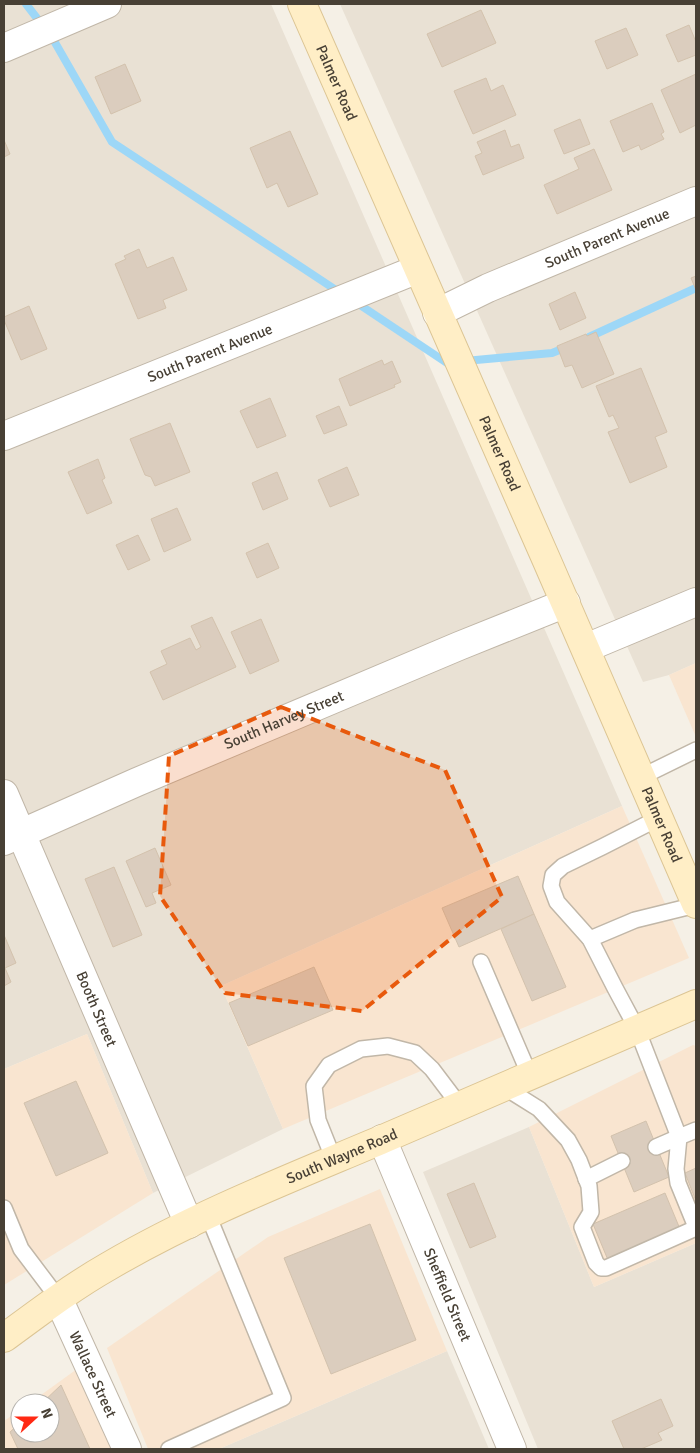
<svg xmlns="http://www.w3.org/2000/svg" width="700" height="1453" viewBox="0 0 700 1453" font-family="Signika,sans-serif">
<rect width="100%" height="100%" fill="#f5f0e6"/>
<!-- residential -->
<g fill="#e9e1d4">
<polygon points="4,4 271,4 622,806 221,986 283,1129 153,1193 87,1034 4,1069"/>
<polygon points="340,4 696,4 696,663 669,675 643,682"/>
<polygon points="529,1127 594,1287 696,1243 696,1449 538,1449 423,1172"/>
<polygon points="447,1351 489,1449 219,1449"/>
</g>
<!-- commercial -->
<g fill="#f9e5d0">
<polygon points="696,663 696,737 669,675"/>
<polygon points="622,806 689,958 283,1129 221,986"/>
<polygon points="87,1034 153,1193 4,1285 4,1069"/>
<polygon points="693,1045 696,1046 696,1243 594,1287 529,1127"/>
<polygon points="380,1189 447,1351 219,1449 148,1449 107,1348 268,1237"/>
<polygon points="77,1369 112,1449 4,1449 4,1421 20,1410 20,1433 50,1433 50,1403 30,1403"/>
</g>
<g fill="none" stroke-linecap="round" stroke-linejoin="round">
<!-- stream -->
<g stroke="#9dd7f7" stroke-width="8">
<polyline points="26,4 53,39 112,142 342,294"/>
<polyline points="354,301 447,363 451,363"/>
<polyline points="589,337 696,288"/>
<polyline points="465,361 552,353 567,347"/>
</g>
</g>
<!-- building -->
<g fill="#dbcdbe" stroke="#d3c2ad">
<polygon points="481,10 496,43 442,67 427,34"/>
<polygon points="689,25 696,42 696,55 678,62 666,35"/>
<polygon points="626,28 638,55 607,69 595,41"/>
<polygon points="125,64 141,101 111,114 95,77"/>
<polygon points="696,74 696,125 680,133 661,90"/>
<polygon points="486,78 491,91 503,85 516,115 473,134 454,91"/>
<polygon points="652,103 664,132 661,134 664,139 641,150 639,145 623,152 610,121"/>
<polygon points="580,119 590,144 564,154 554,130"/>
<polygon points="505,130 511,147 519,144 524,158 483,175 475,156 482,153 477,142"/>
<polygon points="290,131 318,194 288,207 277,183 267,188 250,148"/>
<polygon points="4,140 10,154 4,157"/>
<polygon points="594,149 612,190 557,214 544,185 579,169 574,158"/>
<polygon points="139,249 147,268 173,257 187,290 163,300 166,308 138,319 115,264 126,259 124,256"/>
<polygon points="696,276 696,290 691,278"/>
<polygon points="575,292 586,318 560,330 549,304"/>
<polygon points="29,306 47,349 21,360 4,320 4,317"/>
<polygon points="596,332 614,374 582,388 572,365 565,367 557,346 586,334 587,336"/>
<polygon points="382,360 384,365 392,361 401,382 394,385 395,387 350,406 339,379"/>
<polygon points="641,368 667,432 655,437 667,467 630,483 608,432 619,428 613,415 609,417 596,386"/>
<polygon points="270,398 286,436 257,448 240,411"/>
<polygon points="339,406 347,425 324,434 316,416"/>
<polygon points="170,423 190,472 155,486 151,477 145,475 130,439"/>
<polygon points="98,459 105,478 102,480 112,503 87,514 68,472"/>
<polygon points="347,467 359,495 330,507 318,480"/>
<polygon points="277,472 288,499 263,510 252,483"/>
<polygon points="177,508 191,540 164,552 151,519"/>
<polygon points="138,535 150,560 128,570 116,545"/>
<polygon points="268,543 279,568 257,578 246,553"/>
<polygon points="212,617 236,667 163,700 150,672 167,664 161,651 190,638 196,650 201,647 191,626"/>
<polygon points="261,619 279,661 250,674 231,632"/>
<polygon points="155,848 171,885 152,893 156,903 146,907 126,861"/>
<polygon points="114,867 142,935 113,947 85,879"/>
<polygon points="518,876 534,914 459,947 442,908"/>
<polygon points="534,914 566,987 532,1001 501,929"/>
<polygon points="4,935 16,963 5,968 11,982 4,986"/>
<polygon points="314,967 333,1010 248,1046 229,1003"/>
<polygon points="76,1081 108,1153 56,1176 24,1103"/>
<polygon points="646,1121 669,1177 634,1192 611,1136"/>
<polygon points="696,1168 696,1201 685,1173"/>
<polygon points="474,1183 496,1237 470,1248 447,1194"/>
<polygon points="665,1193 680,1229 608,1260 593,1224"/>
<polygon points="370,1224 416,1340 331,1374 284,1258"/>
<polygon points="61,1385 90,1449 18,1449 10,1432 20,1423 20,1433 50,1433 50,1403 42,1403"/>
<polygon points="661,1399 673,1426 658,1433 662,1440 641,1449 624,1449 612,1421"/>
</g>
<g fill="none" stroke-linecap="round" stroke-linejoin="round">
<!-- lane casing -->
<g stroke="#c1b7a8" stroke-width="18">
<g id="lane">
<polyline points="641,777 696,750"/>
<polyline points="659,818 602,847 563,866 553,875 551,886 557,902 590,939 615,988 637,1029 679,1137 696,1130"/>
<polyline points="590,939 635,920 696,905"/>
<polyline points="481,962 530,1076"/>
<polyline points="504,1087 539,1109 568,1140 579,1160 589,1186 591,1212 582,1227 596,1263 601,1268 606,1268 696,1228"/>
<polyline points="656,1147 679,1137 676,1169 678,1183 696,1227"/>
<polyline points="334,1160 318,1120 314,1086 329,1065 361,1049 388,1046 415,1053 432,1069 460,1106"/>
<polyline points="586,1179 622,1161"/>
<polyline points="4,1208 21,1249 58,1298"/>
<polyline points="169,1449 283,1398 208,1215"/>
</g>
</g>
<!-- street casing -->
<g stroke="#c1b7a8" stroke-width="30">
<g id="street">
<polyline points="4,48 107,4"/>
<path id="s1" d="M437,313l51,-25 208,-87"/>
<path id="s2" d="M4,436l414,-167"/>
<polyline points="586,648 696,602"/>
<path id="s3" d="M4,794l185,430"/>
<path id="s4" d="M4,841l133,-59 322,-136 107,-43"/>
<path id="s5" d="M382,1139l130,310"/>
<path id="s6" d="M58,1298l69,151"/>
</g>
</g>
<!-- secondary casing -->
<g stroke="#dcc594" stroke-width="30">
<g id="secondary">
<path id="s7" d="M302,4c131,300 265,599 394,900"/>
<path id="s8" d="M4,1338c34,-25 68,-51 105,-72 87,-51 182,-88 274,-127 105,-45 209,-90 313,-135"/>
</g>
</g>
<!-- lane -->
<use href="#lane" stroke="#fff" stroke-width="15"/>
<!-- street -->
<use href="#street" stroke="#fff" stroke-width="28"/>
<!-- secondary -->
<use href="#secondary" stroke="#ffeec6" stroke-width="28"/>
</g>
<!-- marked area -->
<path fill="#e8590c" fill-opacity="0.2" stroke="#e8590c" stroke-width="4" stroke-dasharray="10 6" stroke-linejoin="round" d="M281,707l164,63 57,127 -140,114 -137,-18 -65,-97 9,-140z"/>
<g text-anchor="middle" dominant-baseline="central" stroke-width="5" stroke-linejoin="round" paint-order="stroke">
<!-- street labels -->
<g font-size="15" fill="#484035" stroke="#fff">
<text stroke="none"><textPath href="#s7" startOffset="86">Palmer Road</textPath></text>
<text stroke="none"><textPath href="#s1" startOffset="186">South Parent Avenue</textPath></text>
<text stroke="none"><textPath href="#s2" startOffset="222">South Parent Avenue</textPath></text>
<text stroke="none"><textPath href="#s7" startOffset="491">Palmer Road</textPath></text>
<text stroke="none"><textPath href="#s4" startOffset="305">South Harvey Street</textPath></text>
<text stroke="none"><textPath href="#s7" startOffset="896">Palmer Road</textPath></text>
<text stroke="none"><textPath href="#s3" startOffset="234">Booth Street</textPath></text>
<text stroke="none"><textPath href="#s8" startOffset="385">South Wayne Road</textPath></text>
<text stroke="none"><textPath href="#s5" startOffset="169">Sheffield Street</textPath></text>
<text stroke="none"><textPath href="#s6" startOffset="84">Wallace Street</textPath></text>
</g>
</g>
<!-- border -->
<rect width="700" height="1453" fill="none" stroke="#484035" stroke-width="10"/>
<!-- north arrow -->
<g transform="translate(35 1418) rotate(69)"><circle r="24" fill="#ffffff" stroke="#b6b3ae"/>
<path d="M0-4L9 19L0 12L-9 19Z" fill="#ff2913"/>
<text y="-8" font-size="14" font-weight="bold" text-anchor="middle" fill="#484035">N</text>
</g>
</svg>
